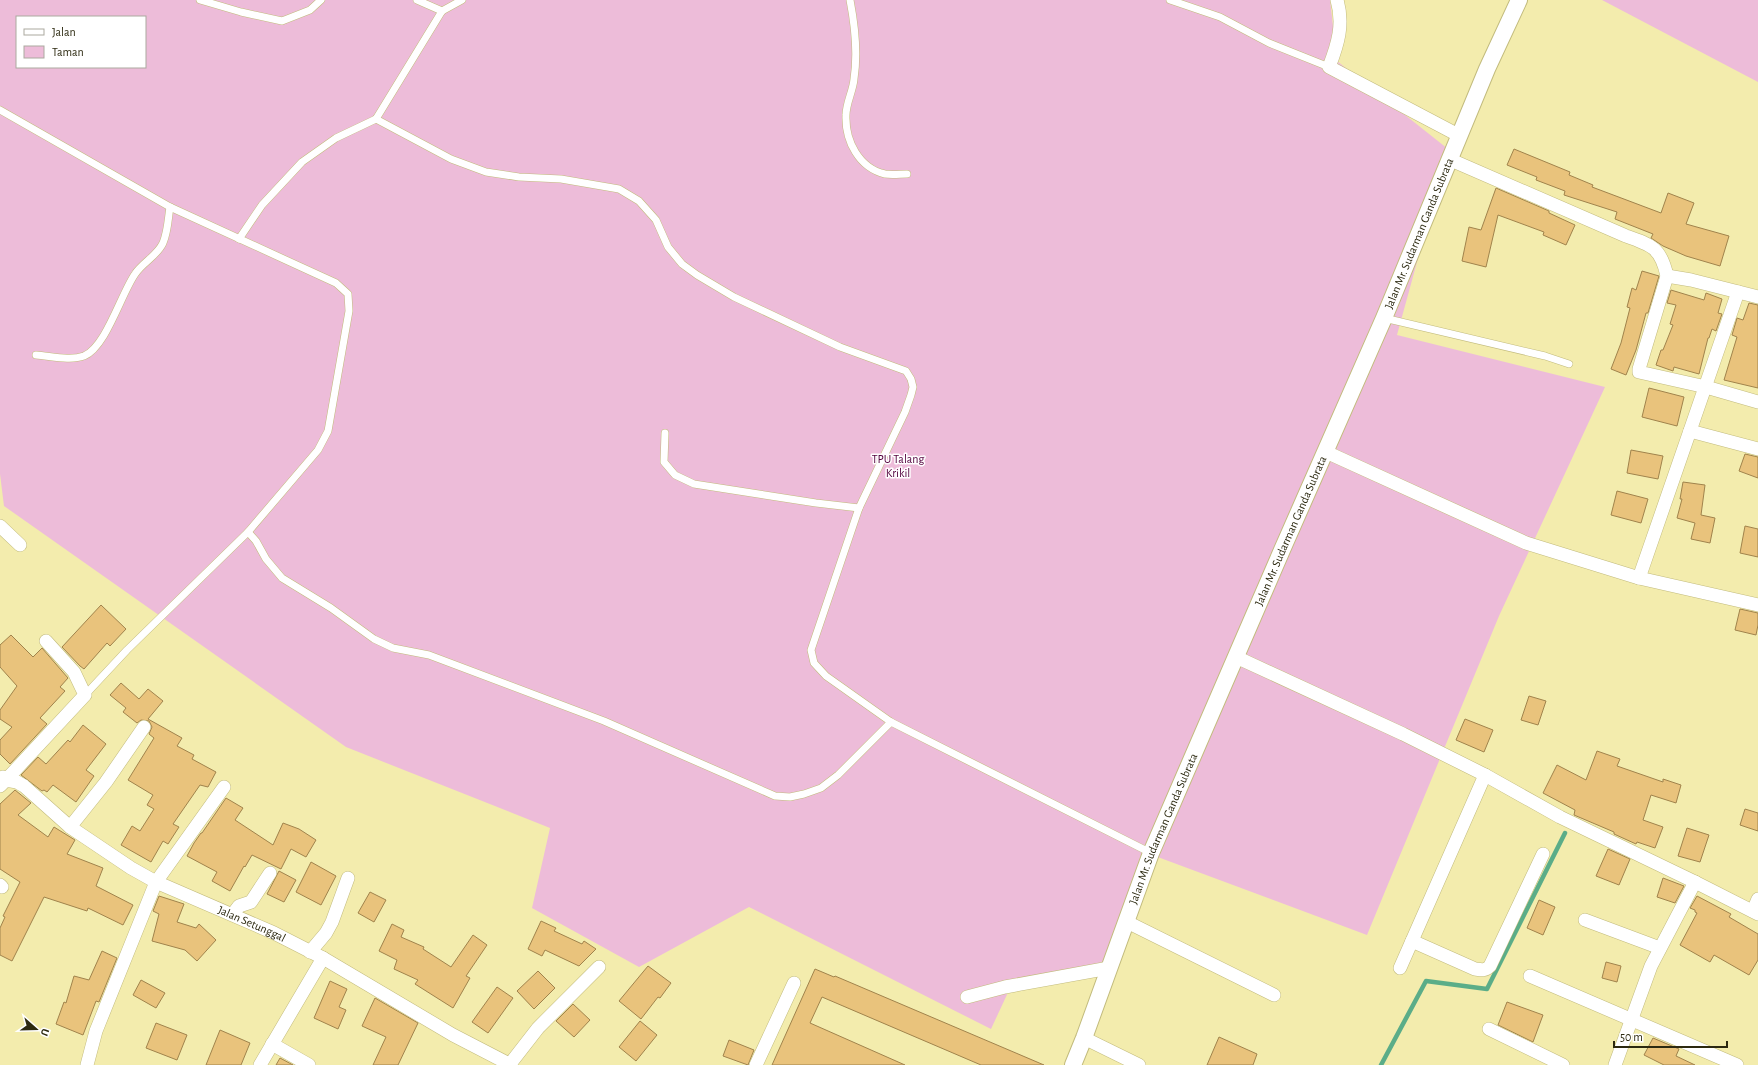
<svg xmlns="http://www.w3.org/2000/svg" width="1758" height="1065" viewBox="0 0 1758 1065" font-family="'Alegreya Sans',sans-serif">
<rect width="100%" height="100%" fill="#f3ecad"/>
<!-- green -->
<g fill="#edbcd9" fill-rule="evenodd">
<path d="M0,0h1330l7,61 111,88 -51,186 208,52 -106,229 -132,319 -212,-79 -52,106 -92,24 -20,43 -242,-122 -110,60 -107,-59 18,-80 -204,-81 -342,-241 -4,-32zM17,17h128v50h-128z"/>
<polygon points="1602,0 1758,0 1758,82"/>
</g>
<g fill="none" stroke-linecap="round" stroke-linejoin="round">
<!-- stream -->
<polyline stroke="#5bad88" stroke-width="4.5" points="1381,1065 1426,981 1487,989 1565,833"/>
</g>
<!-- building -->
<g fill="#e9c37c" stroke="#a0834c">
<polygon points="1514,149 1570,172 1569,175 1593,185 1592,187 1661,213 1668,193 1694,203 1686,224 1729,236 1720,266 1686,256 1663,246 1651,238 1653,234 1615,219 1617,212 1564,195 1565,191 1536,180 1537,177 1507,165"/>
<polygon points="1496,188 1549,211 1549,213 1575,225 1566,245 1543,235 1544,232 1498,215 1486,267 1462,261 1469,227 1481,230"/>
<polygon points="1642,271 1659,276 1648,313 1646,313 1636,350 1626,375 1611,369 1621,343 1630,308 1627,307 1632,288 1636,290"/>
<polygon points="1671,290 1704,300 1706,293 1722,299 1718,313 1722,314 1716,331 1712,329 1709,338 1708,338 1699,374 1674,367 1673,371 1656,365 1661,350 1663,350 1673,325 1670,324 1676,305 1667,303"/>
<polygon points="1749,303 1758,305 1758,388 1724,380 1737,337 1732,335 1737,318 1743,320"/>
<polygon points="1649,388 1684,397 1677,426 1642,417"/>
<polygon points="1631,450 1663,456 1658,479 1627,473"/>
<polygon points="1745,454 1758,457 1758,478 1739,471"/>
<polygon points="1683,482 1705,485 1701,515 1715,518 1710,543 1691,539 1695,523 1677,518 1682,499 1680,499"/>
<polygon points="1617,491 1648,499 1641,523 1611,515"/>
<polygon points="1745,526 1758,529 1758,557 1740,553"/>
<polygon points="101,605 126,629 110,646 107,643 84,669 80,666 62,647"/>
<polygon points="1740,609 1758,613 1758,625 1756,635 1735,630"/>
<polygon points="11,635 33,657 42,648 68,678 60,687 65,691 40,718 47,724 10,764 0,754 0,740 12,727 0,719 0,710 17,686 0,667 0,645"/>
<polygon points="121,683 139,699 148,689 163,701 148,719 182,738 177,746 194,755 192,759 216,772 208,787 200,785 173,824 179,827 168,844 163,841 151,862 121,845 132,826 140,831 154,809 147,805 153,795 128,780 154,738 149,734 152,727 149,721 141,720 137,723 123,712 126,708 110,695"/>
<polygon points="1529,696 1546,701 1538,725 1521,720"/>
<polygon points="1465,719 1493,730 1484,752 1456,740"/>
<polygon points="83,725 106,744 86,770 94,776 76,802 53,785 47,792 44,790 42,791 21,775 38,757 46,764 68,740 70,742"/>
<polygon points="1597,751 1620,759 1617,766 1663,782 1663,779 1681,785 1676,803 1651,795 1643,820 1663,827 1655,848 1637,842 1636,844 1614,834 1614,832 1574,815 1575,810 1543,793 1557,765 1586,780"/>
<polygon points="15,790 31,803 18,815 48,837 54,827 75,840 67,854 103,868 96,886 133,905 123,925 88,908 87,911 44,897 12,961 0,955 0,928 5,917 3,916 20,882 0,869 0,804"/>
<polygon points="226,798 243,808 235,820 273,845 283,823 299,829 316,840 306,857 291,849 281,869 252,855 245,867 244,866 230,891 212,881 217,872 187,856 194,843 201,833 202,833"/>
<polygon points="1745,809 1758,813 1758,831 1740,825"/>
<polygon points="1687,828 1709,835 1700,862 1678,856"/>
<polygon points="1608,849 1630,859 1619,885 1596,876"/>
<polygon points="311,862 336,876 321,905 296,892"/>
<polygon points="279,871 296,880 284,902 267,894"/>
<polygon points="1663,878 1684,886 1675,903 1657,897"/>
<polygon points="370,892 386,900 374,922 358,913"/>
<polygon points="159,896 184,904 177,922 196,928 199,924 216,940 197,961 185,950 152,941 159,914 153,911"/>
<polygon points="1697,896 1731,914 1729,917 1758,934 1758,960 1749,975 1714,955 1710,962 1680,945 1697,913 1695,912 1695,910 1690,908"/>
<polygon points="1539,900 1555,907 1543,935 1527,928"/>
<polygon points="541,921 556,928 554,931 582,944 584,941 596,949 579,966 545,950 542,956 528,949"/>
<polygon points="392,924 404,930 401,937 424,947 423,949 451,967 473,935 487,945 466,976 470,978 453,1008 415,984 418,980 394,969 397,960 379,951"/>
<polygon points="102,951 117,958 99,1002 96,1001 83,1035 56,1024 64,1002 66,1003 74,976 89,980"/>
<polygon points="1606,962 1621,966 1617,982 1602,978"/>
<polygon points="648,966 671,983 660,998 658,997 641,1019 619,1001"/>
<polygon points="815,969 834,977 835,976 1044,1065 981,1065 822,997 810,1023 905,1065 772,1065"/>
<polygon points="538,971 555,988 534,1009 517,991"/>
<polygon points="141,980 165,993 156,1008 133,995"/>
<polygon points="330,981 347,989 339,1007 346,1010 338,1029 314,1018"/>
<polygon points="497,987 513,998 488,1033 472,1022"/>
<polygon points="375,998 418,1023 398,1065 373,1065 386,1037 362,1026"/>
<polygon points="1507,1002 1543,1015 1533,1042 1498,1025"/>
<polygon points="573,1004 590,1020 574,1037 556,1021"/>
<polygon points="640,1021 657,1035 636,1061 619,1047"/>
<polygon points="156,1023 187,1035 177,1060 146,1048"/>
<polygon points="220,1030 250,1043 241,1065 206,1065"/>
<polygon points="1219,1037 1257,1054 1253,1065 1207,1065"/>
<polygon points="1653,1038 1679,1049 1676,1056 1695,1065 1664,1065 1644,1055"/>
<polygon points="729,1040 754,1050 748,1065 723,1056"/>
<polygon points="280,1058 293,1065 276,1065"/>
</g>
<g fill="none" stroke-linecap="round" stroke-linejoin="round">
<!-- service casing -->
<g stroke="#c2bb7d" stroke-width="8">
<g id="service">
<polyline points="200,0 241,12 282,21 310,10 321,0"/>
<polyline points="417,0 442,11"/>
<path d="M850,0c5,26 8,53 4,79 -1,12 -8,24 -8,36 -1,26 13,53 39,59 7,1 15,0 22,0"/>
<polyline points="1170,0 1220,17 1269,43 1329,67"/>
<polyline points="0,110 170,207 336,283 348,294 349,311 328,431 318,450 248,532 127,650 85,695"/>
<polyline points="376,119 451,159 486,172 519,177 561,179 619,189 639,201 656,220 668,247 682,264 697,275 734,297 840,347 906,371 911,379 913,387 911,395 905,412 859,508 811,650 814,663 826,676 891,722 1151,853"/>
<polyline points="239,239 262,205 302,162 336,138 376,119 442,11 462,0"/>
<polyline points="1384,318 1545,356 1569,364"/>
<path d="M36,355c15,1 34,6 48,1 22,-9 37,-62 51,-82 8,-12 22,-18 28,-31 5,-12 5,-24 7,-36"/>
<polyline points="665,433 664,462 675,475 694,484 816,503 859,508"/>
<polyline points="248,532 256,541 266,559 282,578 331,608 374,639 393,648 429,655 604,721 775,796 790,797 804,794 821,788 838,775 891,722"/>
</g>
</g>
<!-- minor casing -->
<g stroke="#c2bb7d" stroke-width="14">
<g id="minor">
<path d="M1337,0c7,24 1,44 -8,67l131,69"/>
<path d="M1451,160l175,76c26,9 35,12 41,40l-28,93v3l67,15 52,15"/>
<polyline points="1667,276 1691,280 1758,297"/>
<polyline points="1690,431 1758,449"/>
<polyline points="1326,452 1526,543 1639,578 1758,605"/>
<polyline points="0,526 20,545"/>
<polyline points="1639,578 1738,292"/>
<polyline points="1236,657 1403,734 1485,775 1560,817 1695,882 1758,914"/>
<polyline points="3,777 6,780 85,695 74,672 46,641"/>
<path id="s1" d="M0,786l6,-6 11,2 7,4 46,41 61,41 25,14 118,51 49,25 130,77 58,30"/>
<polyline points="70,827 106,782 144,727"/>
<polyline points="0,885 2,887"/>
<polyline points="1753,911 1758,899"/>
<polyline points="233,914 239,906 251,902 270,873"/>
<polyline points="1585,920 1660,948"/>
<polyline points="1127,922 1274,995"/>
<path d="M1412,941l63,28c7,1 10,2 15,-3l53,-112"/>
<polyline points="310,952 326,933 332,922 348,878"/>
<polyline points="1400,968 1485,775"/>
<polyline points="1530,976 1737,1065"/>
<polyline points="967,997 1005,987 1109,968"/>
<polyline points="1489,1029 1563,1065"/>
<polyline points="1084,1038 1139,1065"/>
<polyline points="272,1044 309,1065"/>
<polyline points="510,1064 538,1028 599,967"/>
<polyline points="87,1065 96,1031 156,882 224,787"/>
<polyline points="260,1065 323,958"/>
<polyline points="756,1065 794,983"/>
<polyline points="1615,1065 1651,966 1695,882"/>
</g>
</g>
<!-- tertiary casing -->
<g stroke="#c2bb7d" stroke-width="18">
<g id="tertiary">
<path id="s2" d="M1073,1065l11,-27 67,-185 131,-303 102,-232 103,-249 32,-69"/>
</g>
</g>
<!-- service -->
<use href="#service" stroke="#fff" stroke-width="7"/>
<!-- minor -->
<use href="#minor" stroke="#fff" stroke-width="13"/>
<!-- tertiary -->
<use href="#tertiary" stroke="#fff" stroke-width="16"/>
</g>
<g text-anchor="middle" dominant-baseline="central" stroke-width="3" stroke-linejoin="round" paint-order="stroke">
<!-- street labels -->
<g font-size="12" fill="#2c2910" stroke="#fff">
<text stroke="none"><textPath href="#s2" startOffset="901">Jalan Mr. Sudarman Ganda Subrata</textPath></text>
<text stroke="none"><textPath href="#s2" startOffset="577">Jalan Mr. Sudarman Ganda Subrata</textPath></text>
<text stroke="none"><textPath href="#s2" startOffset="253">Jalan Mr. Sudarman Ganda Subrata</textPath></text>
<text stroke="none"><textPath href="#s1" startOffset="296">Jalan Setunggal</textPath></text>
</g>
<!-- park labels -->
<g font-size="12" fill="#52003d" stroke="#fff">
<text x="898" y="459">TPU Talang<tspan x="898" dy="14">Krikil</tspan></text>
</g>
</g>
<!-- legend -->
<rect x="16" y="16" width="130" height="52" fill="#ffffff" stroke="#aba99f"/>
<rect x="24" y="29" width="20" height="6" fill="#ffffff" stroke="#aba99f"/>
<text x="52" y="36" font-size="12" fill="#2c2910">Jalan</text>
<rect x="24" y="46" width="20" height="12" fill="#edbcd9" stroke="#aba99f"/>
<text x="52" y="56" font-size="12" fill="#2c2910">Taman</text>
<!-- north arrow -->
<g transform="translate(36 1029) rotate(110)" stroke="#ffffff" stroke-width="3" paint-order="stroke">
<path d="M0-3L7 15L0 10L-7 15Z" fill="#2c2910"/>
<text y="-6" font-size="11" font-weight="bold" text-anchor="middle" fill="#2c2910">U</text>
</g>
<!-- scale -->
<path d="M1614 1041v6h113v-6" fill="none" stroke="#2c2910" stroke-width="2"/>
<text x="1620" y="1041" font-size="12" fill="#2c2910" stroke="#ffffff" stroke-width="3" paint-order="stroke">50 m</text>
</svg>
